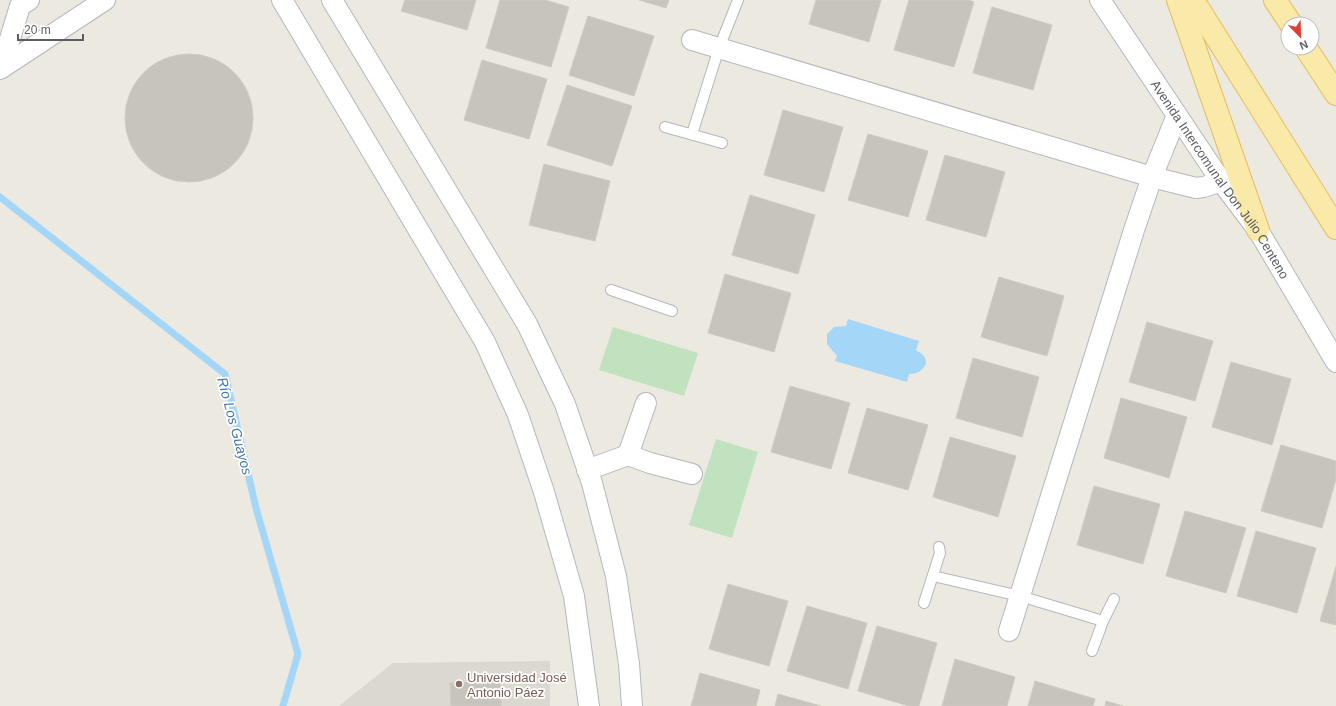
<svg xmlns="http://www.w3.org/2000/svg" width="1336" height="706" viewBox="0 0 1336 706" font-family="Helvetica,sans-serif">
<rect width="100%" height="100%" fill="#ece9e1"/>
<!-- education -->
<polygon fill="#dbd8cf" points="550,661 550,706 339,706 393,663"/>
<!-- green -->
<g fill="#c0e2bf">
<polygon points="613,327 698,353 684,396 599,370"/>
<polygon points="716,439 758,452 732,538 689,525"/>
</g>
<!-- water -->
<path fill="#a4d6f8" d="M848,319l71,22 -3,9c6,4 10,6 10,14 -4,7 -9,10 -17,10l-2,8 -72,-21 2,-5 -10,-12v-10l7,-7 12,-1z"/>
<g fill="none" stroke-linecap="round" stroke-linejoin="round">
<!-- stream -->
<polyline stroke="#a4d6f8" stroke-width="7" points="0,197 225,374 256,508 298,654 283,706"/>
</g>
<!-- building -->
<g fill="#c7c4be" stroke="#d0cac0">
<polygon points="405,0 476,0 467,30 401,11"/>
<polygon points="500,0 545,0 569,7 551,67 486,48"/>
<polygon points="639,0 669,0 666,8"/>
<polygon points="816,0 881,0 869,42 809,24"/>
<polygon points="909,0 969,0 974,2 954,67 894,50"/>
<polygon points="992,7 1052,25 1033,90 973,73"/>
<polygon points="588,16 654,36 634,96 569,75"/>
<circle cx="189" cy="118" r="64"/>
<polygon points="482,60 547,79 529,139 464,120"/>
<polygon points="567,85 632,106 612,166 547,145"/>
<polygon points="783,110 843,127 824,192 764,175"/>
<polygon points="868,134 928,151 908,217 848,200"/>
<polygon points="945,155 1005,172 986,237 926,220"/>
<polygon points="544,164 610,181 595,241 529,225"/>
<polygon points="750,195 815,215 798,274 732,255"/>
<polygon points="725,274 791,293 774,352 708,333"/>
<polygon points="999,277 1064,296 1047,356 981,337"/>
<polygon points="1147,322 1213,341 1195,401 1129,382"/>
<polygon points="973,358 1039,377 1022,437 956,418"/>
<polygon points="1231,362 1291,379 1272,445 1212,427"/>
<polygon points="790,386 850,403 831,469 771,452"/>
<polygon points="1121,398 1187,417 1169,478 1104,458"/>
<polygon points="867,408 928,425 908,490 848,473"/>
<polygon points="950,437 1016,456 998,517 933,497"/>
<polygon points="1281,445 1336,461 1336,479 1322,528 1261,511"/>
<polygon points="1094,486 1160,504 1143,564 1077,545"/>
<polygon points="1185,511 1246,528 1226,593 1166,576"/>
<polygon points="1256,531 1316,548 1297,613 1237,596"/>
<polygon points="1336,566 1336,625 1320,621"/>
<polygon points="728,584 788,601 769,666 709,649"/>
<polygon points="807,606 867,623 848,689 787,671"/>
<polygon points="877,626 937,643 919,706 909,706 858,691"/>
<polygon points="955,659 1015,677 1007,706 942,706"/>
<polygon points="700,673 760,690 756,706 691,706"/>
<polygon points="1035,681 1095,699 1093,706 1028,706"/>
<polygon points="500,682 501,706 451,706 450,683"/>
<polygon points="778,694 821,706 775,706"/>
<polygon points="1106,701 1123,706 1105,706"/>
</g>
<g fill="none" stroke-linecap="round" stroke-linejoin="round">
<!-- lane casing -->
<g stroke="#b4b7bb" stroke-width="12">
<g id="lane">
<polyline points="665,127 722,143"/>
<polyline points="692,134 719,48 738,0"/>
<polyline points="611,290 672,311"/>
<polyline points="933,576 1020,596 1103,621"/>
<polyline points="924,603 940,553 939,547"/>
<polyline points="1092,651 1103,621 1114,599"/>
</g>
</g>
<!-- street casing -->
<g stroke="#b4b7bb" stroke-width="22">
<g id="street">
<polyline points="282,0 485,342 518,415 544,492 574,596 589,706"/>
<polyline points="332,0 527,324 565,404 592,483 616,576 629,664 632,706"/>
<path id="s1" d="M1100,0l121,181 37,49 78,132"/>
<polyline points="692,40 1152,177 1196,188 1204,187 1221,181"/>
<polyline points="1,68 20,6 29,0"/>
<polyline points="0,69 105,0"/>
<polyline points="628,455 646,403"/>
<polyline points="587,470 628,455 650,463 692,474"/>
<polyline points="1009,631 1134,230 1152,177 1177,115"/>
</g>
</g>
<!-- primary casing -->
<g stroke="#e6bd5f" stroke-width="24">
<g id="primary">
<polyline points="1178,0 1258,230"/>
<polyline points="1193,0 1336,228"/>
<polyline points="1275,0 1291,24"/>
<polyline points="1306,48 1336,94"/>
</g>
</g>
<!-- lane -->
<use href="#lane" stroke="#fff" stroke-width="10"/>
<!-- street -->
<use href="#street" stroke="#fff" stroke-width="20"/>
<!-- primary -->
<use href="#primary" stroke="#f9eaa9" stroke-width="22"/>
</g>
<!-- markers -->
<circle fill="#8d6e63" stroke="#fff" stroke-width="1.5" cx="459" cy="684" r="4"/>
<g text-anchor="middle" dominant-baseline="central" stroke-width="3.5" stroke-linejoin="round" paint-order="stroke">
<!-- street labels -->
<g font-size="13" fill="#5a5d61" stroke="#fff">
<text stroke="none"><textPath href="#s1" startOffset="216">Avenida Intercomunal Don Julio Centeno</textPath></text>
</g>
<!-- education labels -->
<g font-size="13" fill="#785e54" stroke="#fff" text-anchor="start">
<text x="467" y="677">Universidad José<tspan x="467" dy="15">Antonio Páez</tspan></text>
</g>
<!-- water labels -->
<g font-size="14" font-style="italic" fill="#4478a8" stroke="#fff">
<text transform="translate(235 426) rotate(75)">Río Los Guayos</text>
</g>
</g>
<!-- north arrow -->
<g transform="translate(1300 36) rotate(157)"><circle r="19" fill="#ffffff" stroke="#bdbec0"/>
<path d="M0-3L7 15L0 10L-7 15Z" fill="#dc4037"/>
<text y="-6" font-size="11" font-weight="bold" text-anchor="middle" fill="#5a5d61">N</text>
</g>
<!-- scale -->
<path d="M18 34v6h65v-6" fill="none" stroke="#5a5d61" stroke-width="2"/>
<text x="24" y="34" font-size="12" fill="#5a5d61" stroke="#ffffff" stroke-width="3" paint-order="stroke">20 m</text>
</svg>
